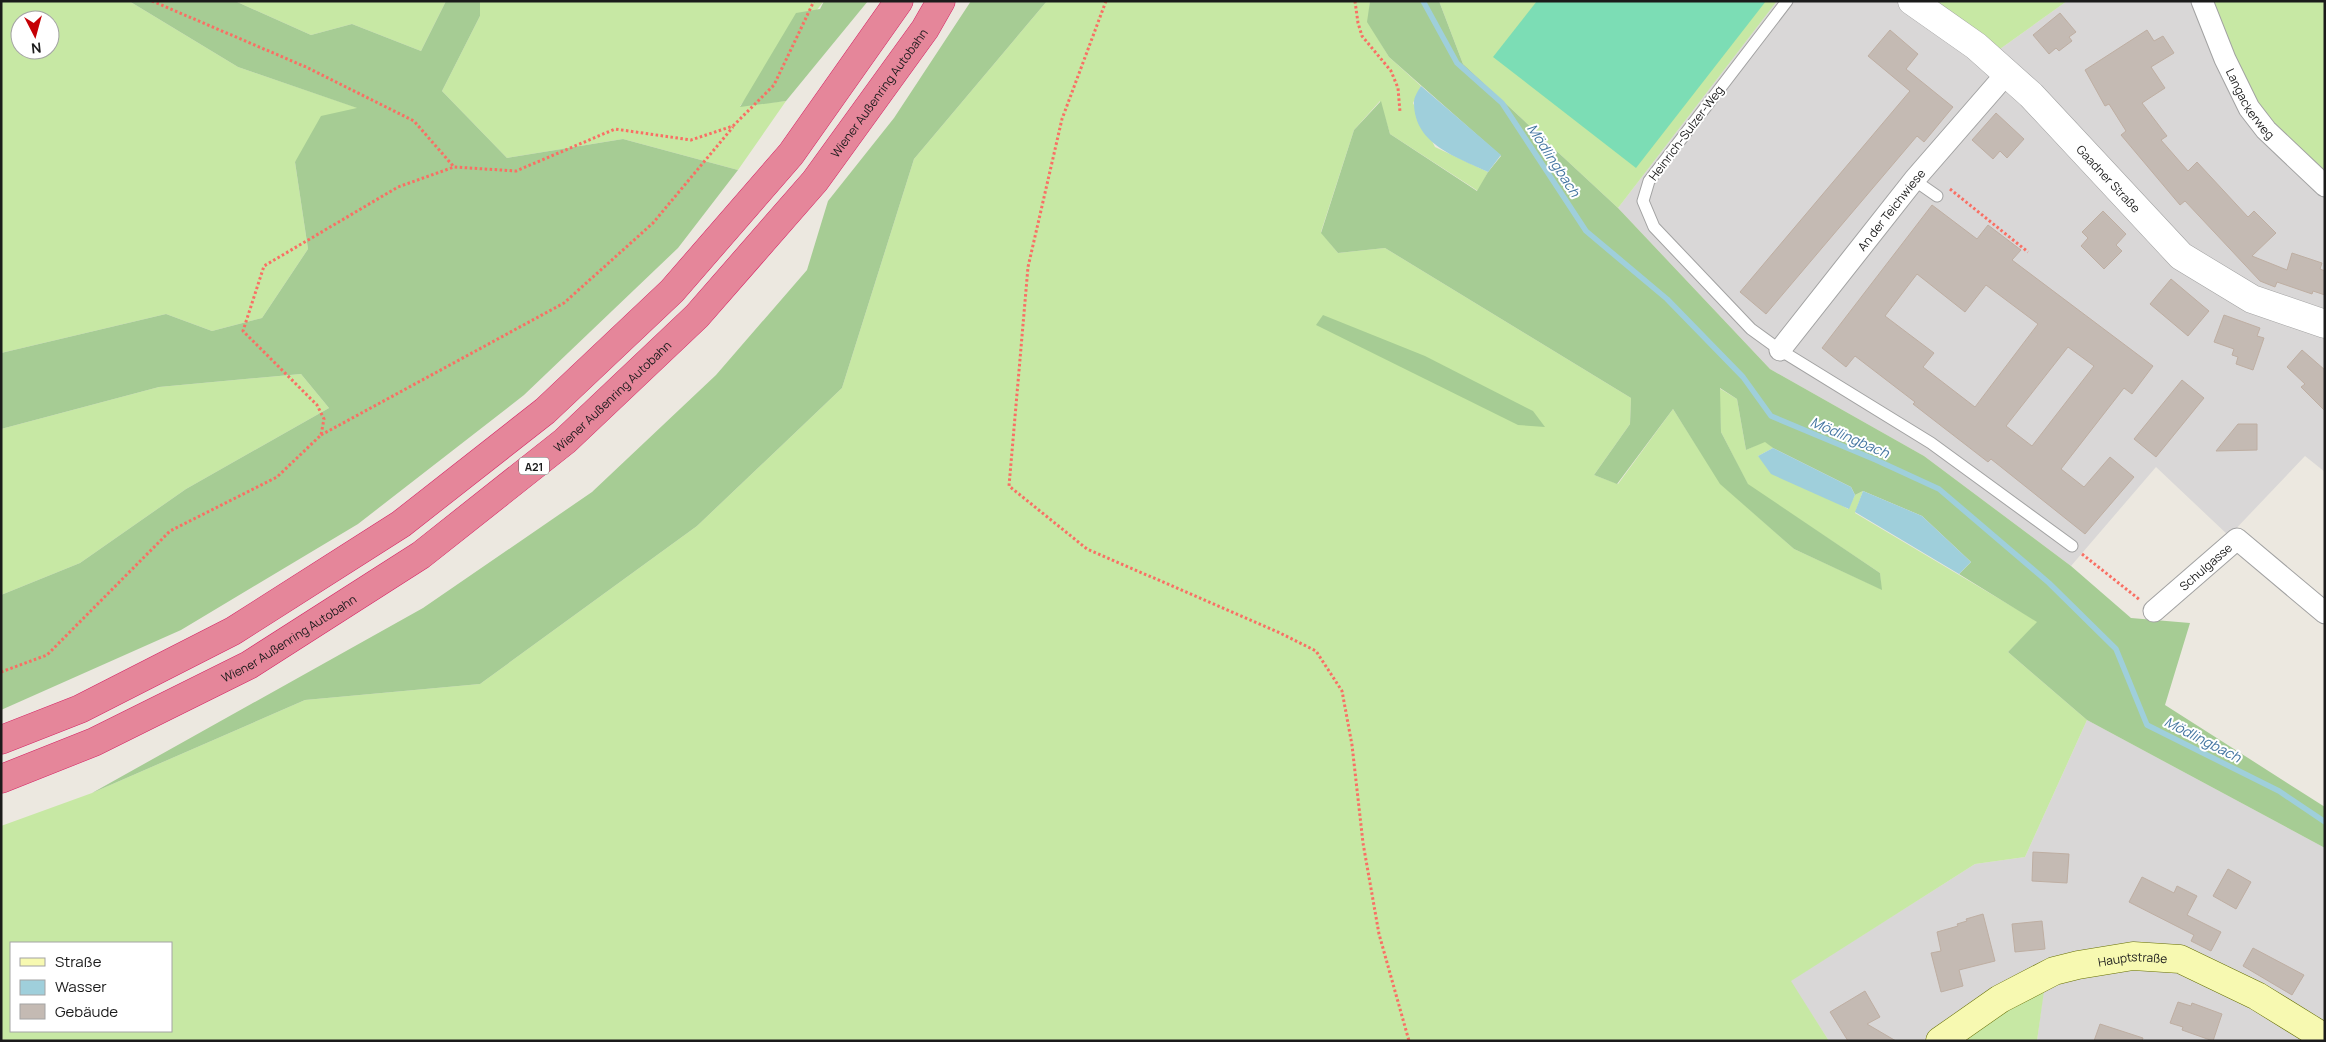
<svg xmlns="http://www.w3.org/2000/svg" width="2326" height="1042" viewBox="0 0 2326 1042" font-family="Manrope,sans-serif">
<rect width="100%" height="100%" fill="#ece8e0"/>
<!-- residential -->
<g fill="#d9d7d7">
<polygon points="1777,1 1929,1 2000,49 2067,1 2208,1 2325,178 2325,472 2305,456 2229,536 2156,467 2071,566 1924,456 1770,369 1618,208"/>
<polygon points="2087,720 2325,848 2325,1041 2037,1041 2046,971 1980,1003 1922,1041 1829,1041 1790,981 1975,864 2025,857"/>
</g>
<!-- grass -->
<g fill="#c7e8a4" fill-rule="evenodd">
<path d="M1,1h128l109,66 120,41 -63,54 13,87 -46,69 -50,13 -46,-17 -165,39zM20,20h30v30h-30z"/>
<polygon points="235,1 446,1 421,51 352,24 311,35"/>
<polygon points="480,1 824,1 740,106 786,101 738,170 623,139 507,158 442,91 480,16"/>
<path d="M1047,1h323l-2,21 21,35 32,29 -8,17 22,44 53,25 -10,19 -88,-57 -10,-33 -26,29 -33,102 17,21 47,-5 246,150 -1,26 -36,51 24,9 55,-75 48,75 73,65 87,40 -1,-16 -132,-88 -27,-53 -2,-44 18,11 9,51 19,-9 8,7 -15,8 90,53 7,-14 8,-4 -8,22 183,109 -30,30 79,68 -62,137 -50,7 -184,117 38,60h-1828v-215l91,-33 213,-93 175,-16 217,-158 145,-138 72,-229zM11,943h160v88h-160z"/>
<polygon points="1439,1 1777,1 1618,208 1463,64"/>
<polygon points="1929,1 2067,1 2000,49"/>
<polygon points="2208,1 2325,1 2325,178 2256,108"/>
<polygon points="301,374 329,408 186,489 80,563 1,595 1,429 159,387"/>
<polygon points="2044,991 2037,1041 1959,1041 1979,1024"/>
</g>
<!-- forest -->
<g fill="#a6cc94">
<polygon points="129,1 235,1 311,35 352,24 421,51 446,1 480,1 480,16 442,91 507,158 623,139 738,170 678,248 524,395 358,524 181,630 1,710 1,595 80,563 186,489 329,408 301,374 159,387 1,429 1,353 166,314 212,331 262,318 308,249 295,162 321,116 357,108 238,67"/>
<polygon points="824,1 868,1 786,101 740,107 796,13 820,9"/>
<polygon points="971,1 1047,1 914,159 842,388 697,526 480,684 305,700 92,793 423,608 592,492 716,375 807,270 828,201 894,118"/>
<polygon points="1370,1 1439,1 1463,64 1618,208 1770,369 1924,456 2071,566 2131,618 2190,623 2165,705 2325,807 2325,848 2087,720 2008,652 2037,622 1959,574 1971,562 1922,516 1863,491 1855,495 1851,487 1773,448 1765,442 1746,450 1737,399 1720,388 1721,432 1748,484 1880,573 1882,590 1794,549 1720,484 1673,409 1617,484 1594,475 1630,424 1631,398 1385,248 1338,253 1321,233 1354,130 1381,101 1390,134 1477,191 1488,172 1501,156 1389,57 1367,22"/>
<polygon points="1323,315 1425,356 1533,411 1545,427 1518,425 1316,325"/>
</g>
<!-- pitch -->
<polygon fill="#7cddb5" points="1537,1 1766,1 1636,168 1493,57"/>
<!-- water -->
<g fill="#9fcfdb">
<path d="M1421,86l80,69 -13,17c-31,-15 -73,-27 -74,-68 -1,-6 4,-13 7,-18z"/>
<polygon points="1773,448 1851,487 1855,495 1849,509 1771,474 1758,456"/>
<polygon points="1863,491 1922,516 1971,562 1959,574 1855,512"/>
</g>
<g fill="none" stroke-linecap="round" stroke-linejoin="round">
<!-- stream -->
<polyline stroke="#9fcfdb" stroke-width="5.5" points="1423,1 1457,63 1502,103 1586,231 1667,299 1743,377 1771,416 1876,460 1939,489 2049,583 2116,649 2147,725 2279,791 2325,822"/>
</g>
<!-- building -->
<g fill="#c4bab3" stroke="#beaea2" fill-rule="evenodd">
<polygon points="2060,13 2076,32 2069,37 2072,41 2059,51 2056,48 2049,54 2033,35"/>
<polygon points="1890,30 1918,54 1906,69 1953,107 1924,142 1917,136 1766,314 1740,292 1910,91 1868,56"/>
<polygon points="2147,30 2154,41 2163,36 2174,53 2151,67 2165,88 2142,103 2167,136 2161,140 2188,171 2197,162 2248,217 2254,211 2276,233 2252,256 2287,270 2292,253 2322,263 2320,269 2325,271 2325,295 2313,291 2312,294 2277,282 2275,287 2260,281 2185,201 2180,205 2121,135 2126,131 2109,104 2105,106 2085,70"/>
<polygon points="1996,113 2024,139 2007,158 2000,151 1993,159 1972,140"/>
<path d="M1932,205l45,34 11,-14 33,25 -9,10 141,106 -21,28 -8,-6 -63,81 23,18 26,-30 24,20 -49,57 -94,-75 -3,3 -75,-58 2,-2 -60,-46 -9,11 -24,-19zM1917,274l48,38 21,-27 52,39 -63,83 -52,-40 11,-14 -49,-37zM2068,347l26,19 -62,80 -26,-20z"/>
<polygon points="2103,211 2126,234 2116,245 2122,251 2104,269 2081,246 2088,238 2082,232"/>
<polygon points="2171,279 2209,311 2188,336 2150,304"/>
<polygon points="2224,315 2260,328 2257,336 2264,338 2253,370 2236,364 2238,357 2232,355 2234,349 2214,342"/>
<polygon points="2302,350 2325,370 2325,411 2301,387 2305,384 2287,367"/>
<polygon points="2182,380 2204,398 2156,457 2134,439"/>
<polygon points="2238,424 2257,424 2257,450 2216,451"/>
<polygon points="2033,852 2069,854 2067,883 2032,881"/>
<polygon points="2228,869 2251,882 2236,909 2213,896"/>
<polygon points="2142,877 2174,893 2177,886 2197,896 2187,915 2221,932 2211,951 2191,941 2194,935 2129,902"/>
<polygon points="1983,914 1995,961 1959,970 1963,986 1941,992 1931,953 1941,951 1937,932 1958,926 1957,924 1967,921 1966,919"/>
<polygon points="2042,921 2045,949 2015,952 2012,924"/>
<polygon points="2253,948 2304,975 2292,995 2243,966"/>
<polygon points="1865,991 1880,1017 1867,1024 1896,1041 1848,1041 1830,1012"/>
<polygon points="2178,1002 2191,1006 2192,1003 2222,1014 2213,1041 2182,1030 2183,1027 2170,1023"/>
<polygon points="2100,1024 2143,1038 2142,1041 2094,1041"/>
</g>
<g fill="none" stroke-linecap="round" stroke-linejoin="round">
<!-- service casing -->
<g stroke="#a2a2a2" stroke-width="13">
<g id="service">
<polyline points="1787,1 1649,181 1643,201 1654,227 1751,329 1780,350 1931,443 2072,546"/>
<polyline points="1914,180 1937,196"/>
</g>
</g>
<!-- minor casing -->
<g stroke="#a2a2a2" stroke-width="23">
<g id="minor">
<path id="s1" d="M2202,1l23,58 24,49 17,22 59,56"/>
<path id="s2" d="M1780,350l134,-170 93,-107"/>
<path id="s3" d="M2154,611l83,-72 88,74"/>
</g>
</g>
<!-- tertiary casing -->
<g stroke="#a2a2a2" stroke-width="29">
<g id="tertiary">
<path id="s4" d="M1912,1l64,45 55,49 150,161 71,43 73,25"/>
</g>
</g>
<!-- secondary casing -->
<g stroke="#666f04" stroke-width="29">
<g id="secondary">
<path id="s5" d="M1940,1041l60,-42 54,-28 24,-6 55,-9 47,3 77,37 68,42"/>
</g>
</g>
<!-- motorway casing -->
<g stroke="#d42364" stroke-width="29">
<g id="motorway">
<polyline points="1,740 80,709 233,631 401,524 545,411 672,291 791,154 899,1"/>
<path id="s6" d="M1,779l93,-37 155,-77 172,-110 144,-114 132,-125 118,-135 110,-152 16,-28"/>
</g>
</g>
<!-- path -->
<g stroke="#f96f64" stroke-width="3" stroke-dasharray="2.5 2.5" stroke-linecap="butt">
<polyline points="152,1 306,67 414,121 454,167"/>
<polyline points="1106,1 1062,119 1028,267 1009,486 1087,549 1278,632 1316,651 1342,691 1352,745 1363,843 1379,934 1409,1041"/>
<polyline points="1355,1 1358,23 1362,36 1391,71 1398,88 1400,112"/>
<polyline points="1950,189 2028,252"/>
<polyline points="321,435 564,303 653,223 733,127"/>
<polyline points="2082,554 2140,600"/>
<polyline points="1,672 47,655 170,531 277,477 321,435 324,419 317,405 243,331 264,266 398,187 454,167 516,171 615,129 691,140 733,126 774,85 814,1"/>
</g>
<!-- service -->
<use href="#service" stroke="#fff" stroke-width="11"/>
<!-- minor -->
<use href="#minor" stroke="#fff" stroke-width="21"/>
<!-- tertiary -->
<use href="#tertiary" stroke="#fff" stroke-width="28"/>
<!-- secondary -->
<use href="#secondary" stroke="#f7f9b1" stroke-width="28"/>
<!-- motorway -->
<use href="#motorway" stroke="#e5869a" stroke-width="28"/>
</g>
<g text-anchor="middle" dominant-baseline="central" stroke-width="4" stroke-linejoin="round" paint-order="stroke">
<!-- shield labels -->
<rect fill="#fff" stroke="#5f5f5f" stroke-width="1" x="519" y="457.5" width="30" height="17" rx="4"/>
<g font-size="11" font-weight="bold" fill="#1b1b1b">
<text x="534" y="466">A21</text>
</g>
<!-- street labels -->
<g font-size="12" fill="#1b1b1b" stroke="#fff">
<text stroke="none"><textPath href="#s6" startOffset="1131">Wiener Außenring Autobahn</textPath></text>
<text stroke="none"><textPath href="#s1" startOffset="114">Langackerweg</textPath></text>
<text transform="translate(1686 133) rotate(-53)">Heinrich-Sulzer-Weg</text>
<text stroke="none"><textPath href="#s4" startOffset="266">Gaadner Straße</textPath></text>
<text stroke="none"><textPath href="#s2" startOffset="179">An der Teichwiese</textPath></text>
<text stroke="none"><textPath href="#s6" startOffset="726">Wiener Außenring Autobahn</textPath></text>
<text stroke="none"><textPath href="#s3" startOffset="68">Schulgasse</textPath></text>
<text stroke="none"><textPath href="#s6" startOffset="321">Wiener Außenring Autobahn</textPath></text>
<text stroke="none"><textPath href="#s5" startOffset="214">Hauptstraße</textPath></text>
</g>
<!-- water labels -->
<g font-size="14" font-style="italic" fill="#4576a1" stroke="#fff">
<text transform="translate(1554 160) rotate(57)">Mödlingbach</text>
<text transform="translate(1850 437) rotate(23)">Mödlingbach</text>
<text transform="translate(2203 739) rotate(27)">Mödlingbach</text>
</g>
</g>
<!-- border -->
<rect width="2326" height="1042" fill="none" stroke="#1b1b1b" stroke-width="5"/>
<!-- legend -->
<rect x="10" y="942" width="162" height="90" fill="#ffffff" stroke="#a4a4a4"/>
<rect x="20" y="958" width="25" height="8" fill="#f7f9b1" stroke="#a4a4a4"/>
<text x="55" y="967" font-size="15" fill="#1b1b1b">Straße</text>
<rect x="20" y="980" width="25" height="15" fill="#9fcfdb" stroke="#a4a4a4"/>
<text x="55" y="992" font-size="15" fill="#1b1b1b">Wasser</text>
<rect x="20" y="1004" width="25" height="15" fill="#c4bab3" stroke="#a4a4a4"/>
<text x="55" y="1017" font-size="15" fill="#1b1b1b">Gebäude</text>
<!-- north arrow -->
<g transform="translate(35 35) rotate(174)"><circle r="24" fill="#ffffff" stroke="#a4a4a4"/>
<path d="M0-4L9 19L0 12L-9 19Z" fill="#c50005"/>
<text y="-8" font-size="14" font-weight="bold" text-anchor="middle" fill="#1b1b1b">N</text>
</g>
</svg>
